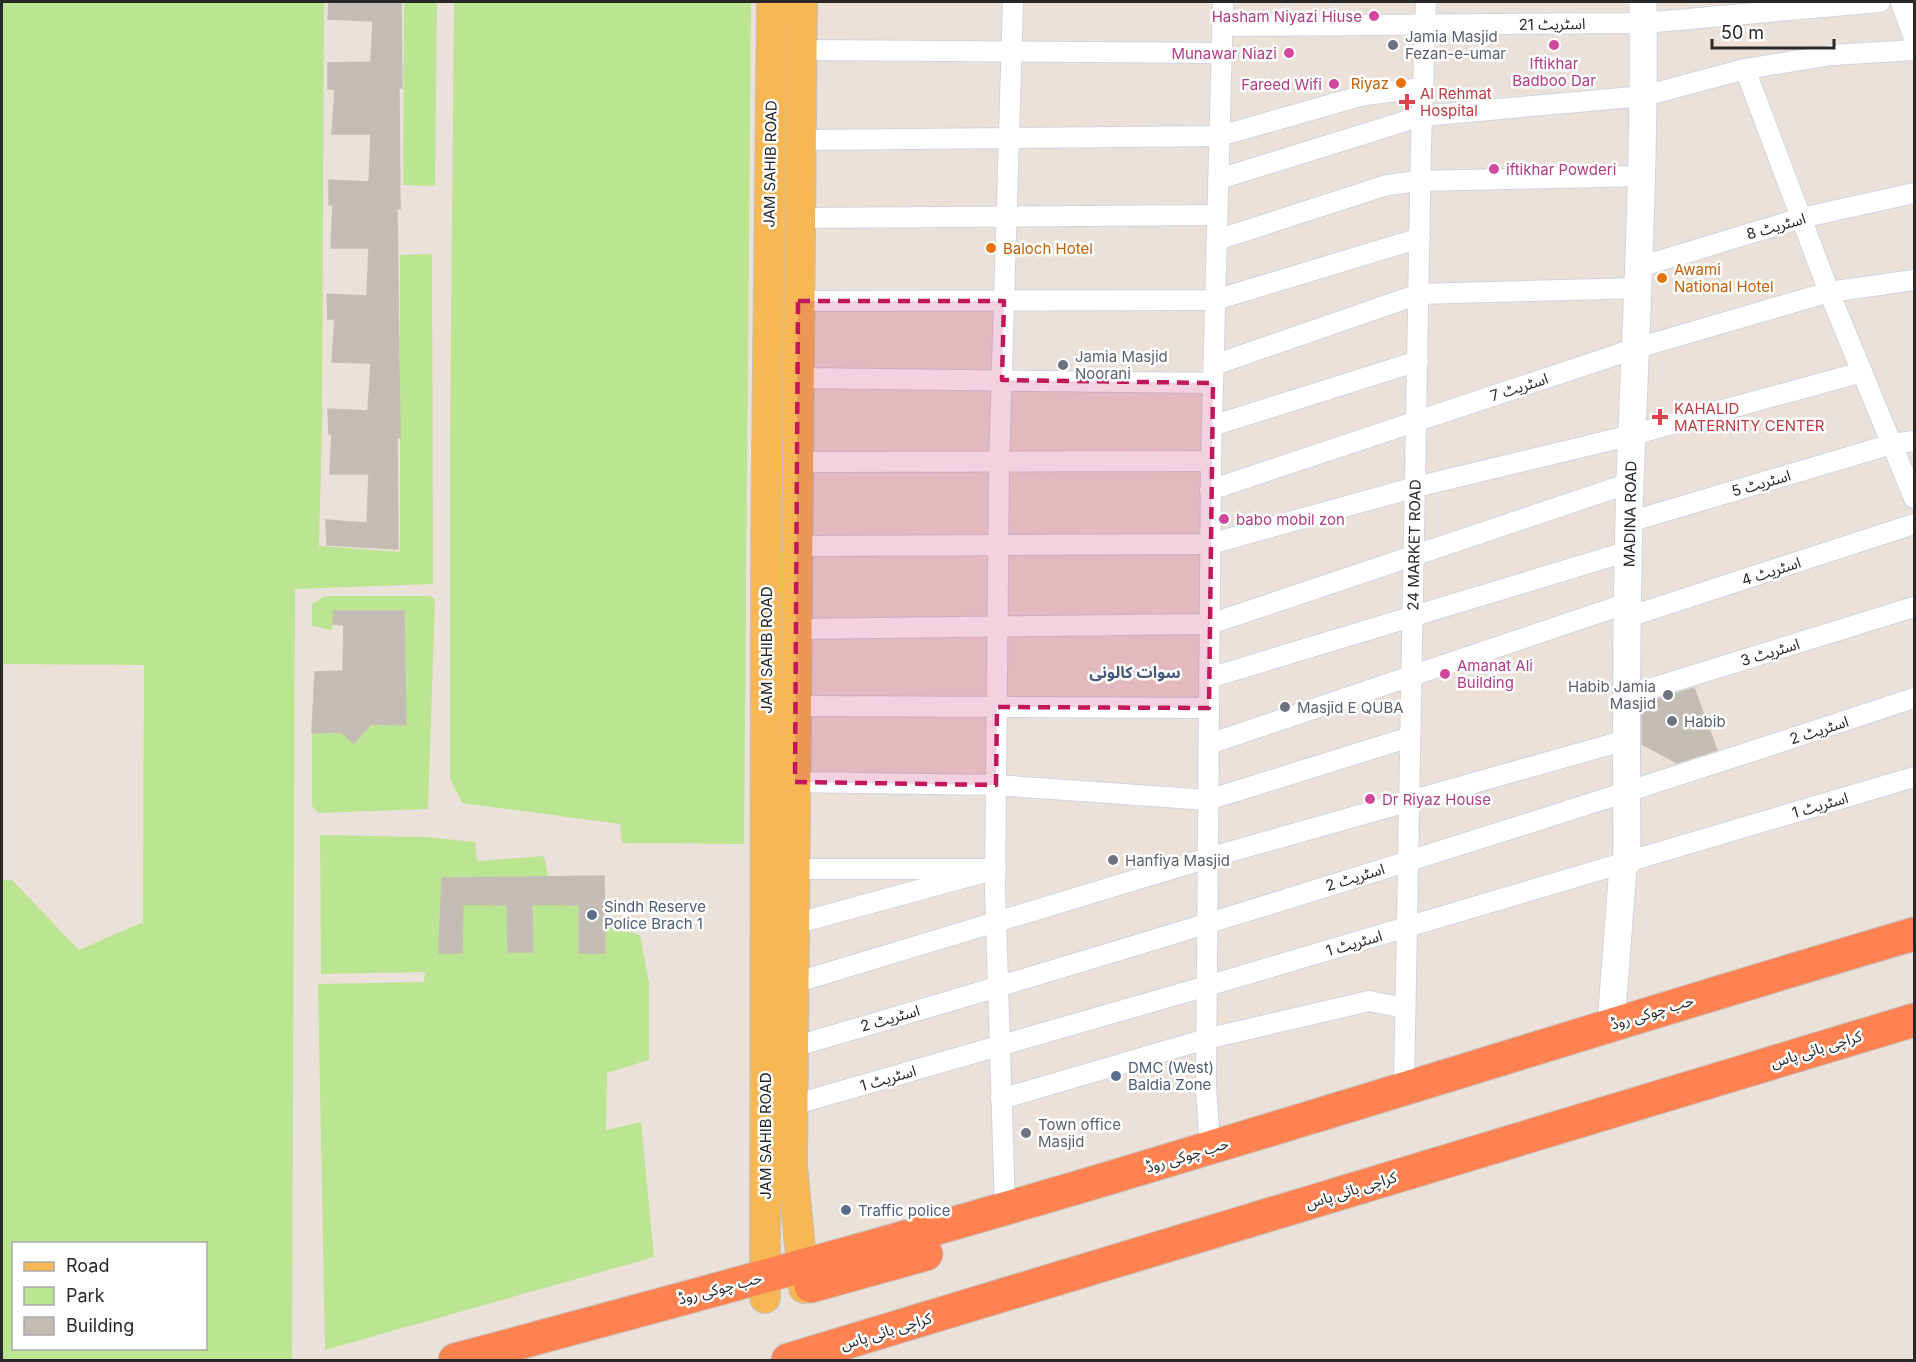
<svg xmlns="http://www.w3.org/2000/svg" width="1916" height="1362" viewBox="0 0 1916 1362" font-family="Inter,'Noto Sans Arabic',sans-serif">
<rect width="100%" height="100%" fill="#ebe1d9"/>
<!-- green -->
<g fill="#bbe593" fill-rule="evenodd">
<path d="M2,2h322l-2,424 -3,120 81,6v-297l32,-1 1,330 -138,5 -3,771h-290v-480h10l67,70 64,-28 1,-257 -142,-1zM14,1244h192v104h-192z"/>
<polygon points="404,2 437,2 435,186 403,185"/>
<polygon points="454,2 751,2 744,844 622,843 620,824 462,803 450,779 450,435"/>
<polygon points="325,596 430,596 435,599 428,809 319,813 312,806 312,733 341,733 354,743 371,724 406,724 404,612 334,611 332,630 312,626 312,604"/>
<polygon points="320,835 426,837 475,842 477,861 544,856 548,877 442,878 439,953 462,952 463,904 507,905 508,952 533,952 532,904 579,905 579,953 605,952 605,924 640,935 649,983 649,1060 607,1073 606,1130 641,1122 654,1257 325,1350 318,984 424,982 425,972 321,974"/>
</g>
<!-- building -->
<g fill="#c3bcb5" stroke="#c7bdb3" stroke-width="1.5">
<polygon points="329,2 401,2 402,88 399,88 400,209 397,208 400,438 397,437 398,549 327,545 326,520 367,523 369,474 330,474 332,434 329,434 328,409 368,411 371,363 332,362 335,319 328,319 327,294 367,296 369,248 331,248 333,205 329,205 329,180 369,182 371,134 332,134 335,89 328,89 328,63 371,62 373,21 328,19"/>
<polygon points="334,611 404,611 406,725 371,724 354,743 340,732 312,733 315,672 343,671 344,625 333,624"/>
<polygon points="1694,688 1717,750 1677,763 1642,744 1642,704"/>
<polygon points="604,876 605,953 579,953 579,905 532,904 533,952 508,952 507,905 463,904 462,953 439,953 442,878"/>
</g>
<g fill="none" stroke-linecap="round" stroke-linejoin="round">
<!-- street casing -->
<g stroke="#ced5e2" stroke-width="22">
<g id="street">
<polyline points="1901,2 1914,38"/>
<polyline points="1222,26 1643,23 1880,2"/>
<polyline points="801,50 1222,53"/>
<polyline points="1745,69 1829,292 1914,498"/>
<polyline points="800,140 1220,136 1364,95 1423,88"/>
<polyline points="1219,179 1422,116 1644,96 1745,69 1832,55 1914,50"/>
<polyline points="799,218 1218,215"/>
<polyline points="1217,240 1387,185 1420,181 1642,176"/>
<polyline points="1639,267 1801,218 1914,193"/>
<polyline points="798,301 1215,300 1420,238"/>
<polyline points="1214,365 1419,294 1638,288"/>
<polyline points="798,378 1213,383"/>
<polyline points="1212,426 1418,361"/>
<polyline points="797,462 1211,461"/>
<polyline points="1210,490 1637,348 1829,292 1914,280"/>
<polyline points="1629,522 1892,444 1914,441"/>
<polyline points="796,546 1210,544 1416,487 1632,435 1862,372"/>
<polyline points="1628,617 1914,524"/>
<polyline points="796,629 1210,624 1630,483"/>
<polyline points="1209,678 1629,551"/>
<polyline points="1626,696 1914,607"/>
<polyline points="796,706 1209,708"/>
<polyline points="1209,744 1628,603"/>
<polyline points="795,782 996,785 1208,800 1410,737"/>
<polyline points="794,924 996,869 795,869"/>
<polyline points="794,983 1208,858 1626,740"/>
<path d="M793,1047c376,-109 750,-226 1121,-349"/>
<polyline points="1404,1088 1421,144 1426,2"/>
<polyline points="1001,1099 1206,1039 1369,1001 1405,1008"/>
<polyline points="793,1105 1207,986 1914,777"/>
<polyline points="1210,1148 1206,1087 1211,461 1223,2"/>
<polyline points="1005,1208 995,889 999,467 1013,2"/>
</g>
</g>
<!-- secondary casing -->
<g stroke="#ced5e2" stroke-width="29">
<path id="secondary" d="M1611,1025l12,-159 4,-4c-1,-127 -1,-253 3,-380 6,-160 15,-320 13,-480"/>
</g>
<!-- primary casing -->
<g stroke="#c3c3c3" stroke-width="32">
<g id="primary">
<polyline points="802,2 792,1165 804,1288"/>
<polyline points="765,1298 766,546 772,2"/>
</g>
</g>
<!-- highway casing -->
<g stroke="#c3c3c3" stroke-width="35">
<g id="highway">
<polyline points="811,1286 926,1254"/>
<path d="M455,1360c239,-64 477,-128 714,-200 249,-74 496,-153 745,-226"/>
<polyline points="788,1360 1914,1020"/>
</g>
</g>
<!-- street -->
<use href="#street" stroke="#fff" stroke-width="20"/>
<!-- secondary -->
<use href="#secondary" stroke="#fff" stroke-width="27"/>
<!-- primary -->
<use href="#primary" stroke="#f6b754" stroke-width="30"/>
<!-- highway -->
<use href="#highway" stroke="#ff8250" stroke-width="33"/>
</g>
<!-- marked area -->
<path fill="#c2185b" fill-opacity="0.2" stroke="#c2185b" stroke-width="4.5" stroke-dasharray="12 8" stroke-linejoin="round" d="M798,301h206l-2,79 211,3 -4,325 -212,-1 -1,78 -201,-3z"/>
<!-- markers -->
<g fill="#d1479c" stroke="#fff" stroke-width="2">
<circle cx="1374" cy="16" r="6"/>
<circle cx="1554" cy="45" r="6"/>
<circle cx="1289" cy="53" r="6"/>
<circle cx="1334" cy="84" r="6"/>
<circle cx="1494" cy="169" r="6"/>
<circle cx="1224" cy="519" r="6"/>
<circle cx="1445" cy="674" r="6"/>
<circle cx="1370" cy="799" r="6"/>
</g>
<g fill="#6b7280" stroke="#fff" stroke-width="2">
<circle cx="1393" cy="45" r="6"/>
<circle cx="1063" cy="365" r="6"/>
<circle cx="1668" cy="695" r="6"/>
<circle cx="1285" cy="707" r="6"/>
<circle cx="1672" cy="721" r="6"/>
<circle cx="1113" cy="860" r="6"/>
<circle cx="1026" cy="1133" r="6"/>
</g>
<g fill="#e8710a" stroke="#fff" stroke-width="2">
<circle cx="1401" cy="83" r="6"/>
<circle cx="991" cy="248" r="6"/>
<circle cx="1662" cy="278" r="6"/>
</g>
<g fill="#e0444e" stroke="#fff" stroke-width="2">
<path d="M1404 93h6v6h6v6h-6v6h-6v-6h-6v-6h6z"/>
<path d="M1657 408h6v6h6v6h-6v6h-6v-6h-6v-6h6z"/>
</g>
<g fill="#5c6f8a" stroke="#fff" stroke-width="2">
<circle cx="592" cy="915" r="6"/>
<circle cx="1116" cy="1076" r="6"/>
<circle cx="846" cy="1210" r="6"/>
</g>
<g text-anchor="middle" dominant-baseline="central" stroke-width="5" stroke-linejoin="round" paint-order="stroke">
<!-- hotel labels -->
<g font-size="15" fill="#b23c85" stroke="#fff" text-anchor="start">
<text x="1362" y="16" text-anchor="end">Hasham Niyazi Hiuse</text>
<text x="1277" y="53" text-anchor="end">Munawar Niazi</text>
<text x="1554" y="63" text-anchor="middle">Iftikhar<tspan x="1554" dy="17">Badboo Dar</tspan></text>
<text x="1322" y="84" text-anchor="end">Fareed Wifi</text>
<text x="1506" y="169">iftikhar Powderi</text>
<text x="1236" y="519">babo mobil zon</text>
<text x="1457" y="665">Amanat Ali<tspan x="1457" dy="17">Building</tspan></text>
<text x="1382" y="799">Dr Riyaz House</text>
</g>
<!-- street labels -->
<g font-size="15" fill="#282828" stroke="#fff">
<text transform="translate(1552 24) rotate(-1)">اسٹریٹ 21</text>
<text transform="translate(770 164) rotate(-89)">JAM SAHIB ROAD</text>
<text transform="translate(1776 226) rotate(-16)">اسٹریٹ 8</text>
<text transform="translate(1519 387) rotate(-18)">اسٹریٹ 7</text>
<text transform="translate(1761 483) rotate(-16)">اسٹریٹ 5</text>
<text transform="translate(1630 514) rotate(-89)">MADINA ROAD</text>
<text transform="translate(1414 545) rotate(-89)">24 MARKET ROAD</text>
<text transform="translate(1771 571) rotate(-18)">اسٹریٹ 4</text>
<text transform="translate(766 650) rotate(-90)">JAM SAHIB ROAD</text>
<text transform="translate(1770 652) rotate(-17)">اسٹریٹ 3</text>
<text transform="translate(1819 730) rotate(-18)">اسٹریٹ 2</text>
<text transform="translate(1820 805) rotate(-16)">اسٹریٹ 1</text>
<text transform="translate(1355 877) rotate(-17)">اسٹریٹ 2</text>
<text transform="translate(1354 943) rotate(-16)">اسٹریٹ 1</text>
<text transform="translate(1652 1012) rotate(-17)">حب چوکی روڈ</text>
<text transform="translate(890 1018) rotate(-16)">اسٹریٹ 2</text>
<text transform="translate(1816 1049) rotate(-17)">کراچی بائی پاس</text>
<text transform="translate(888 1078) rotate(-16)">اسٹریٹ 1</text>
<text transform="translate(765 1136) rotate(-90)">JAM SAHIB ROAD</text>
<text transform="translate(1187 1155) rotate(-17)">حب چوکی روڈ</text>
<text transform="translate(1351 1190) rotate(-17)">کراچی بائی پاس</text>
<text transform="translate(720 1288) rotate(-15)">حب چوکی روڈ</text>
<text transform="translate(886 1331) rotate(-17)">کراچی بائی پاس</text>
</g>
<!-- worship labels -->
<g font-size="15" fill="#5b616d" stroke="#fff" text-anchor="start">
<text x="1405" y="36">Jamia Masjid<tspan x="1405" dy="17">Fezan-e-umar</tspan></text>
<text x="1075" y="356">Jamia Masjid<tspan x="1075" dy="17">Noorani</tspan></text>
<text x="1656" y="686" text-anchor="end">Habib Jamia<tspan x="1656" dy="17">Masjid</tspan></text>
<text x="1297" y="707">Masjid E QUBA</text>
<text x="1684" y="721">Habib</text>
<text x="1125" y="860">Hanfiya Masjid</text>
<text x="1038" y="1124">Town office<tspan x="1038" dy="17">Masjid</tspan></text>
</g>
<!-- food labels -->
<g font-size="15" fill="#c56008" stroke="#fff" text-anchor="start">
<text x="1389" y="83" text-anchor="end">Riyaz</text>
<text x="1003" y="248">Baloch Hotel</text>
<text x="1674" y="269">Awami<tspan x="1674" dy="17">National Hotel</tspan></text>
</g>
<!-- health labels -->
<g font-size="15" fill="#be3a42" stroke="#fff" text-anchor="start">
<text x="1420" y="93">Al Rehmat<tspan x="1420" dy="17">Hospital</tspan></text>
<text x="1674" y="408">KAHALID<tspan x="1674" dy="17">MATERNITY CENTER</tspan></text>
</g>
<!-- service labels -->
<g font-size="15" fill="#4e5e75" stroke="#fff" text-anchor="start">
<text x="604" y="906">Sindh Reserve<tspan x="604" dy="17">Police Brach 1</tspan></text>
<text x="1128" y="1067">DMC (West)<tspan x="1128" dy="17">Baldia Zone</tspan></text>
<text x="858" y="1210">Traffic police</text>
</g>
<!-- neighbourhood labels -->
<g font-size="16" font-weight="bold" fill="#47587a" stroke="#fff">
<text x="1135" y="672">سوات کالونی</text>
</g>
</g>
<!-- border -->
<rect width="1916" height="1362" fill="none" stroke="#282828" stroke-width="6"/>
<!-- legend -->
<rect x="12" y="1242" width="195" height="108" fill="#ffffff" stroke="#a9a9a9" stroke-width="1.5"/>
<rect x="24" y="1262" width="30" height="9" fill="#f6b754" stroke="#a9a9a9" stroke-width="1.5"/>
<text x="66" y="1272" font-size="18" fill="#282828">Road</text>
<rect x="24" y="1287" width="30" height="18" fill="#bbe593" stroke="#a9a9a9" stroke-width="1.5"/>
<text x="66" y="1302" font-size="18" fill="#282828">Park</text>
<rect x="24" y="1317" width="30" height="18" fill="#c3bcb5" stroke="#a9a9a9" stroke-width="1.5"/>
<text x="66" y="1332" font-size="18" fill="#282828">Building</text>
<!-- scale -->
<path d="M1712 39v9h122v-9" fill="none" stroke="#282828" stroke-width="3"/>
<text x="1721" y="39" font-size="18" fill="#282828" stroke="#ffffff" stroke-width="4.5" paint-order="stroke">50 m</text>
</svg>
